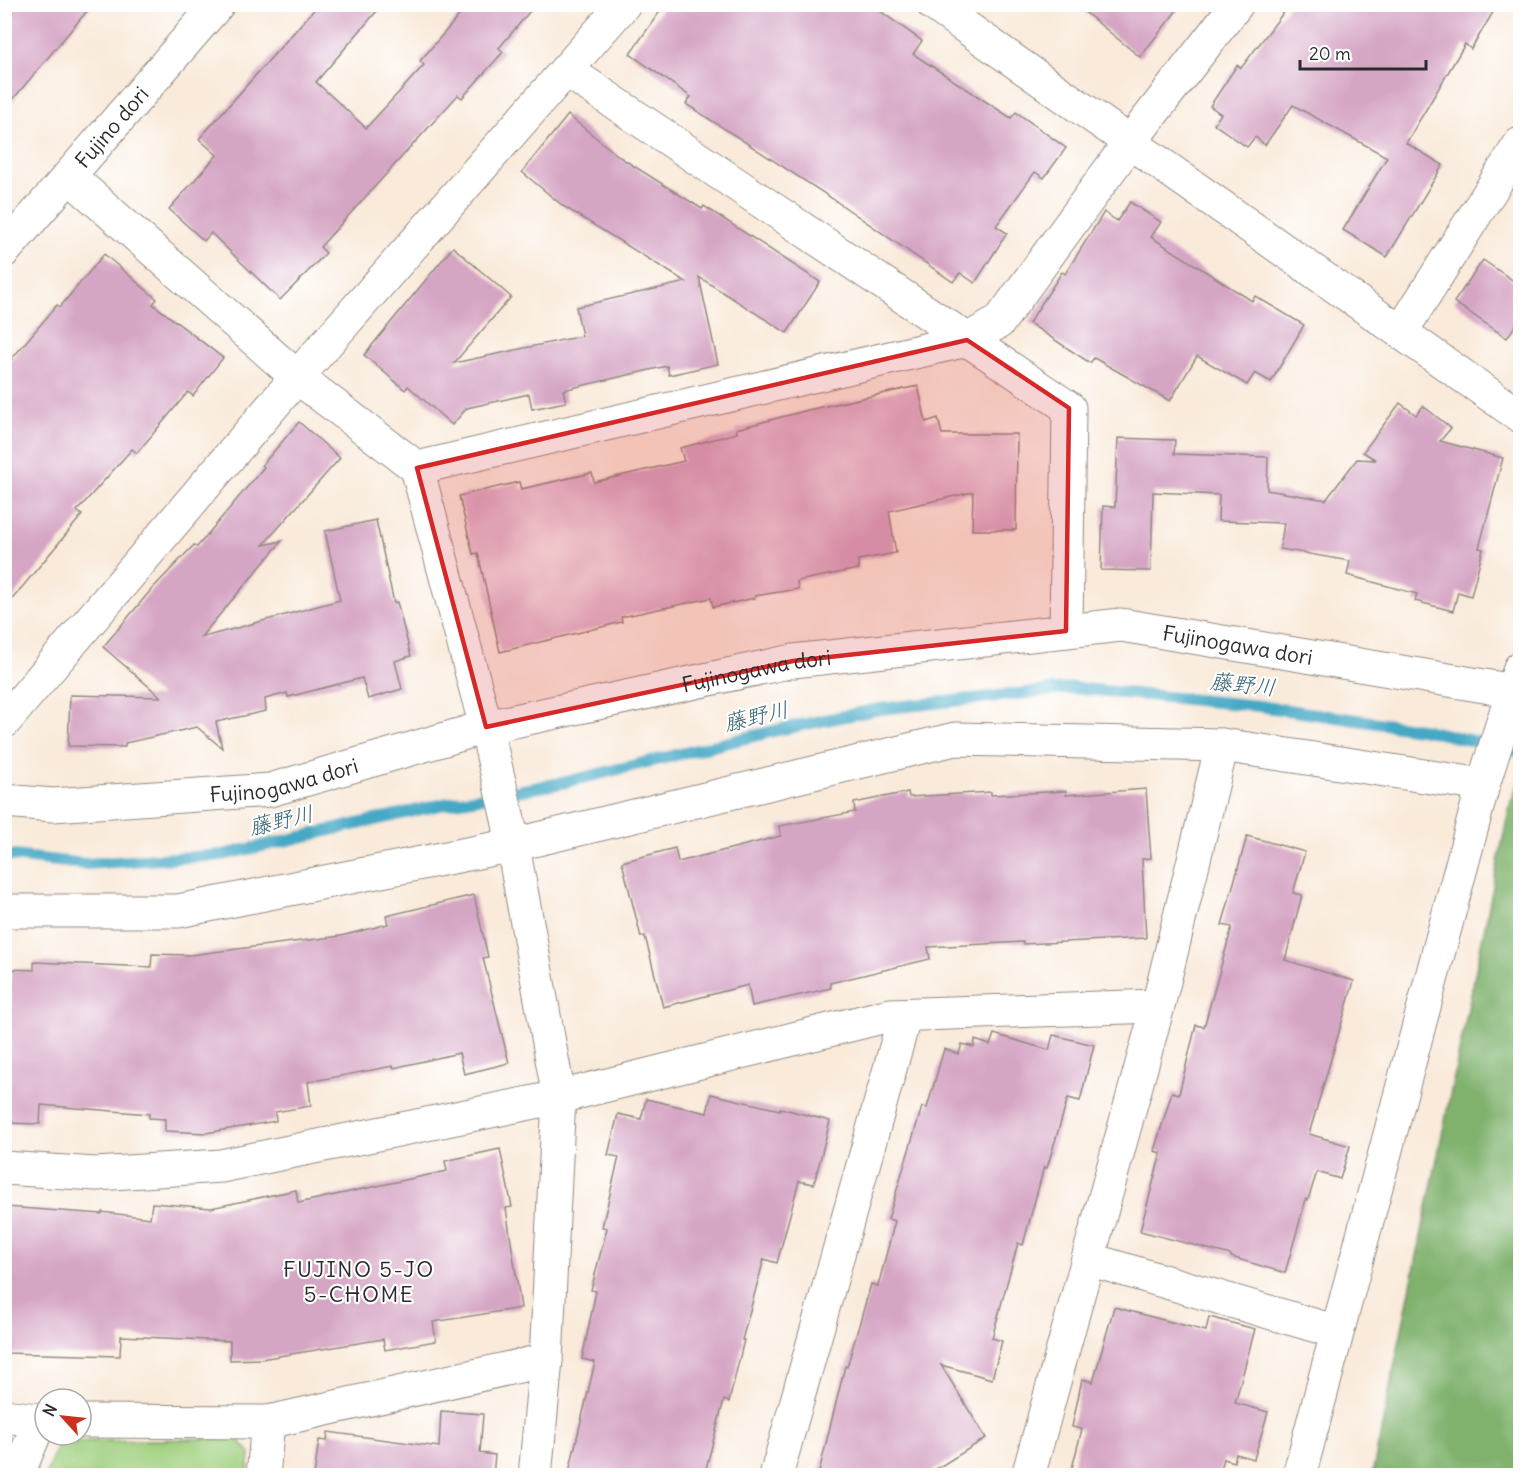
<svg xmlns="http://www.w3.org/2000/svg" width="1525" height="1480" viewBox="0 0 1525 1480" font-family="Delius,'Klee One',sans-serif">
<rect width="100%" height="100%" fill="#fff"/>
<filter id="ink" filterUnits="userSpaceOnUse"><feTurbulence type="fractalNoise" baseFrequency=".0167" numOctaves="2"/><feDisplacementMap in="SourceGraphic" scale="12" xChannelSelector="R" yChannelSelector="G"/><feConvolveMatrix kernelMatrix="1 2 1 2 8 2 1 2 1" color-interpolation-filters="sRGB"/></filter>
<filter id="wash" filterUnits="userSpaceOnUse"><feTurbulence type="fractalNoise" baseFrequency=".008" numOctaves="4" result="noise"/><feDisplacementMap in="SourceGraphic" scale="24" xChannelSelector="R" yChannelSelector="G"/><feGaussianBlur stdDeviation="1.35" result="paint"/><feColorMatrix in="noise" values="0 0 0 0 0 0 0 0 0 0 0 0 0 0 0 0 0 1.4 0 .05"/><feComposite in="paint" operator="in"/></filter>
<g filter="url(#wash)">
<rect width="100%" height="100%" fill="#f9eada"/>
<!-- green -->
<polygon fill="#a0d07f" stroke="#667e55" stroke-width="1.5" points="237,1438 250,1453 248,1475 45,1476 59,1442"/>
<!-- forest -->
<polygon fill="#80b26e" stroke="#566e4c" stroke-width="1.5" points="1520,780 1520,1475 1372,1475 1510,804"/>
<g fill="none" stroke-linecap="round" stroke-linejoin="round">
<!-- stream -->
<polyline stroke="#45a8c5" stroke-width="12" points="4,855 85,864 223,855 444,804 562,783 782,729 879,709 1073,688 1259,706 1426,730 1520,752"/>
</g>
<g id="blocks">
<!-- building -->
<g fill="#d5a5c4">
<polygon points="16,4 93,4 4,110 4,18"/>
<polygon points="319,4 383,4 316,82 366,128 424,65 420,61 469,4 536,4 499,48 503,52 462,98 458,95 320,247 326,253 280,300 211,233 204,241 169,209 217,155 199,139"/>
<polygon points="665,4 870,4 922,41 913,54 1011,118 1016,112 1066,148 1044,178 1035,172 996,226 1007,233 975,283 960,273 953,282 833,199 686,104 691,97 630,54"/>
<polygon points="1075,4 1182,4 1140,57"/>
<polygon points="1290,4 1498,4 1471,49 1465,44 1406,143 1443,165 1387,257 1343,230 1387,157 1293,105 1265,145 1255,137 1247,147 1214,124 1221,114 1210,106 1237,65 1241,68"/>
<polygon points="568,115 621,158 702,209 704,206 820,282 787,333 699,277 718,364 669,375 667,366 563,390 566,402 532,409 529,394 467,408 452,425 408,386 405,390 364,355 453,247 511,297 454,363 582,336 576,307 686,282 563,206 522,172"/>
<polygon points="1130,202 1161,222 1151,237 1252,301 1255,296 1304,325 1271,382 1255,373 1247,385 1197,356 1170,401 1094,358 1090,363 1029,323 1062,272 1065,274 1104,212 1117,221"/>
<polygon points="104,254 157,299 153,304 223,358 193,396 188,392 137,453 132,449 77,511 82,515 4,609 4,368 57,305 60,307"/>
<polygon points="1483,260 1521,286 1521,317 1507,338 1454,302"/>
<polygon points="918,386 926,422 938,418 942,434 1017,434 1016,530 972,530 973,492 889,511 896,553 858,560 859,569 797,581 798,589 755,596 755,598 713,607 711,598 621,617 622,622 500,652 478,553 473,554 459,496 519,482 521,489 592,473 594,482 684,461 680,448 737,433 736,429 808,410"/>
<polygon points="1400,403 1416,415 1423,406 1451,428 1440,441 1503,458 1479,548 1483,549 1471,596 1458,592 1453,611 1415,601 1417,594 1347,575 1350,561 1280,549 1284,523 1218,521 1219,495 1153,492 1151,571 1101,570 1103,506 1115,507 1118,438 1175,440 1174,454 1268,457 1267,490 1326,500 1357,459 1376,460 1363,452"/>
<polygon points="299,422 340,458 263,545 282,541 200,638 340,600 325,531 376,520 394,603 397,602 411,656 395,661 402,689 368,699 362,678 288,697 287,693 265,699 266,711 216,722 222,748 197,727 125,743 125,747 68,746 70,695 161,697 103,647 151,590 194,545 197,547 264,467 262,465"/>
<polygon points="1146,789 1151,858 1142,859 1146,938 1023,944 1023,942 928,947 930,959 830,983 831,988 752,1006 748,985 663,1007 645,936 641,937 622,862 675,848 678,862 781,836 779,826 855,812 854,803 908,792 909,797 991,792 991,795 1066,791 1066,795"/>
<polygon points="1247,836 1305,852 1293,893 1302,895 1285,960 1354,981 1309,1134 1350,1146 1340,1179 1317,1172 1308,1200 1306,1199 1285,1273 1231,1257 1231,1255 1140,1231 1161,1153 1154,1151 1172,1092 1179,1094 1196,1025 1204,1027 1232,927 1222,925"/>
<polygon points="474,895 488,957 483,958 509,1063 464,1074 459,1053 394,1068 393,1066 308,1082 311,1106 275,1112 276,1121 206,1133 165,1131 165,1119 149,1118 149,1114 41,1105 40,1124 4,1123 11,969 34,970 34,962 151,967 152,954 190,955 341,936 388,924 386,916"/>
<polygon points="994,1034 1049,1050 1053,1035 1094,1045 1080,1101 1068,1098 1047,1168 1044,1167 1023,1245 1018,1243 992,1338 1002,1341 992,1379 941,1365 986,1438 925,1476 818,1476 845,1366 847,1367 871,1284 878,1286 895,1221 888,1219 922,1107 927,1108 944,1049 959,1054 962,1044 974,1047 975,1040 990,1045"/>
<polygon points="711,1094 780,1110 780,1108 830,1121 814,1184 799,1181 777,1263 764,1259 742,1340 744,1340 729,1402 724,1400 704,1476 568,1476 595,1362 582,1359 596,1291 591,1290 607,1228 602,1227 619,1157 608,1155 618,1114 641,1119 646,1099 707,1113"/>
<polygon points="500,1149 512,1207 506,1208 521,1308 433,1322 436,1341 385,1350 383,1339 261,1359 230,1360 230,1341 121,1336 120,1356 4,1353 7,1274 4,1273 6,1207 102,1214 102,1212 150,1218 152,1203 211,1208 296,1190 298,1203 447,1171 445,1161"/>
<polygon points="1114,1307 1206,1331 1209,1317 1255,1329 1235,1403 1268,1412 1254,1459 1236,1454 1234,1462 1224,1459 1219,1476 1070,1476 1082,1429 1072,1427 1082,1379 1093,1382"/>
<polygon points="441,1411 483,1414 480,1453 495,1455 493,1476 314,1476 319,1440 327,1441 328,1432 439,1447"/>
</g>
</g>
</g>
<g filter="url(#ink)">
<use href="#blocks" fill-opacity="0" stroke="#928a82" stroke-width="1.5"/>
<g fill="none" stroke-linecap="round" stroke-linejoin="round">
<!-- minor casing -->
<g stroke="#928a82" stroke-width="35">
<g id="minor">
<polyline points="933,4 1520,416"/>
<polyline points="566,70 1069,408 1066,631"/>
<polyline points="70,177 297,377 417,468 486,727 508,819 559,1097 546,1360 535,1476"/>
<polyline points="1401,332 1520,144"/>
<polyline points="417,468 967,340 999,322 1130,142 1237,4"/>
<polyline points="4,722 297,377 624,4"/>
<polyline points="4,1168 96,1174 221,1166 559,1097 890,1015 1158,1006"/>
<polyline points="1088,1259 1337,1332"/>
<polyline points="4,1416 45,1421"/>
<polyline points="81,1421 268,1422 546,1360"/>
<polyline points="17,1476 40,1421"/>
<polyline points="263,1476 268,1422"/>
<polyline points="776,1476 905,1015"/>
<polyline points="1028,1476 1158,1006 1222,745"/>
<polyline points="1299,1476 1483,785 1520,668"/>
</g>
</g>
<!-- tertiary casing -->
<g stroke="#928a82" stroke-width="35">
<g id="tertiary">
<path id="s1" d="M4,251l214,-247"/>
<path id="s2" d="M4,801l49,4 217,-15 216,-63 307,-66 328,-36 393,66"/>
<polyline points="4,911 178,911 513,845 955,739 1222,745 1483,785"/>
</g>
</g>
<!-- minor -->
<use href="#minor" stroke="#fff" stroke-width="33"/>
<!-- tertiary -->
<use href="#tertiary" stroke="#fff" stroke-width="33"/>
</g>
</g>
<!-- marked area -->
<path fill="#d62828" fill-opacity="0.2" stroke="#d62828" stroke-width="4.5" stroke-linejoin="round" d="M967,340l102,68 -3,223 -273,30 -307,66 -69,-259z"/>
<g text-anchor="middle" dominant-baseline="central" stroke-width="4.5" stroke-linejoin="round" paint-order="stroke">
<!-- street labels -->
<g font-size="21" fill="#2b2b2b" stroke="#fff">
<text stroke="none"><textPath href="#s1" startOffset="164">Fujino dori</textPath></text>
<text stroke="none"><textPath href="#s2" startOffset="1254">Fujinogawa dori</textPath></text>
<text stroke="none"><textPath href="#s2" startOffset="768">Fujinogawa dori</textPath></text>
<text stroke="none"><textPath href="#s2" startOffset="282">Fujinogawa dori</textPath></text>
</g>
<!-- water labels -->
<g font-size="22" font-style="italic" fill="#376370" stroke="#fff">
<text transform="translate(1243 684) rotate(6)">藤野川</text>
<text transform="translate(756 716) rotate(-13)">藤野川</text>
<text transform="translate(281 820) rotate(-13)">藤野川</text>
</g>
<!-- neighbourhood labels -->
<g font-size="22" letter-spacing="1.5" fill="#2b2b2b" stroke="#fff">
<text x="359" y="1269">FUJINO 5-JO<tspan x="359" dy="25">5-CHOME</tspan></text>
</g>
</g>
<!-- margin -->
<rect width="1525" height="1480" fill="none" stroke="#fff" stroke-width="24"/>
<!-- north arrow -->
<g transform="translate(63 1417) rotate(297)"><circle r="28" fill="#ffffff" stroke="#aaaaaa" stroke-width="1.5"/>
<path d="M0-4.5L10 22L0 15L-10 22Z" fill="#c8321e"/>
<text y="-9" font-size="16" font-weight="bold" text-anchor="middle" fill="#2b2b2b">N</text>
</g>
<!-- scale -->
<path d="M1300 60v9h126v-9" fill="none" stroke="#2b2b2b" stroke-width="3"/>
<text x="1309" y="60" font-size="18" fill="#2b2b2b" stroke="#ffffff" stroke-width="4.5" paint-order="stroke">20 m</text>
</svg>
